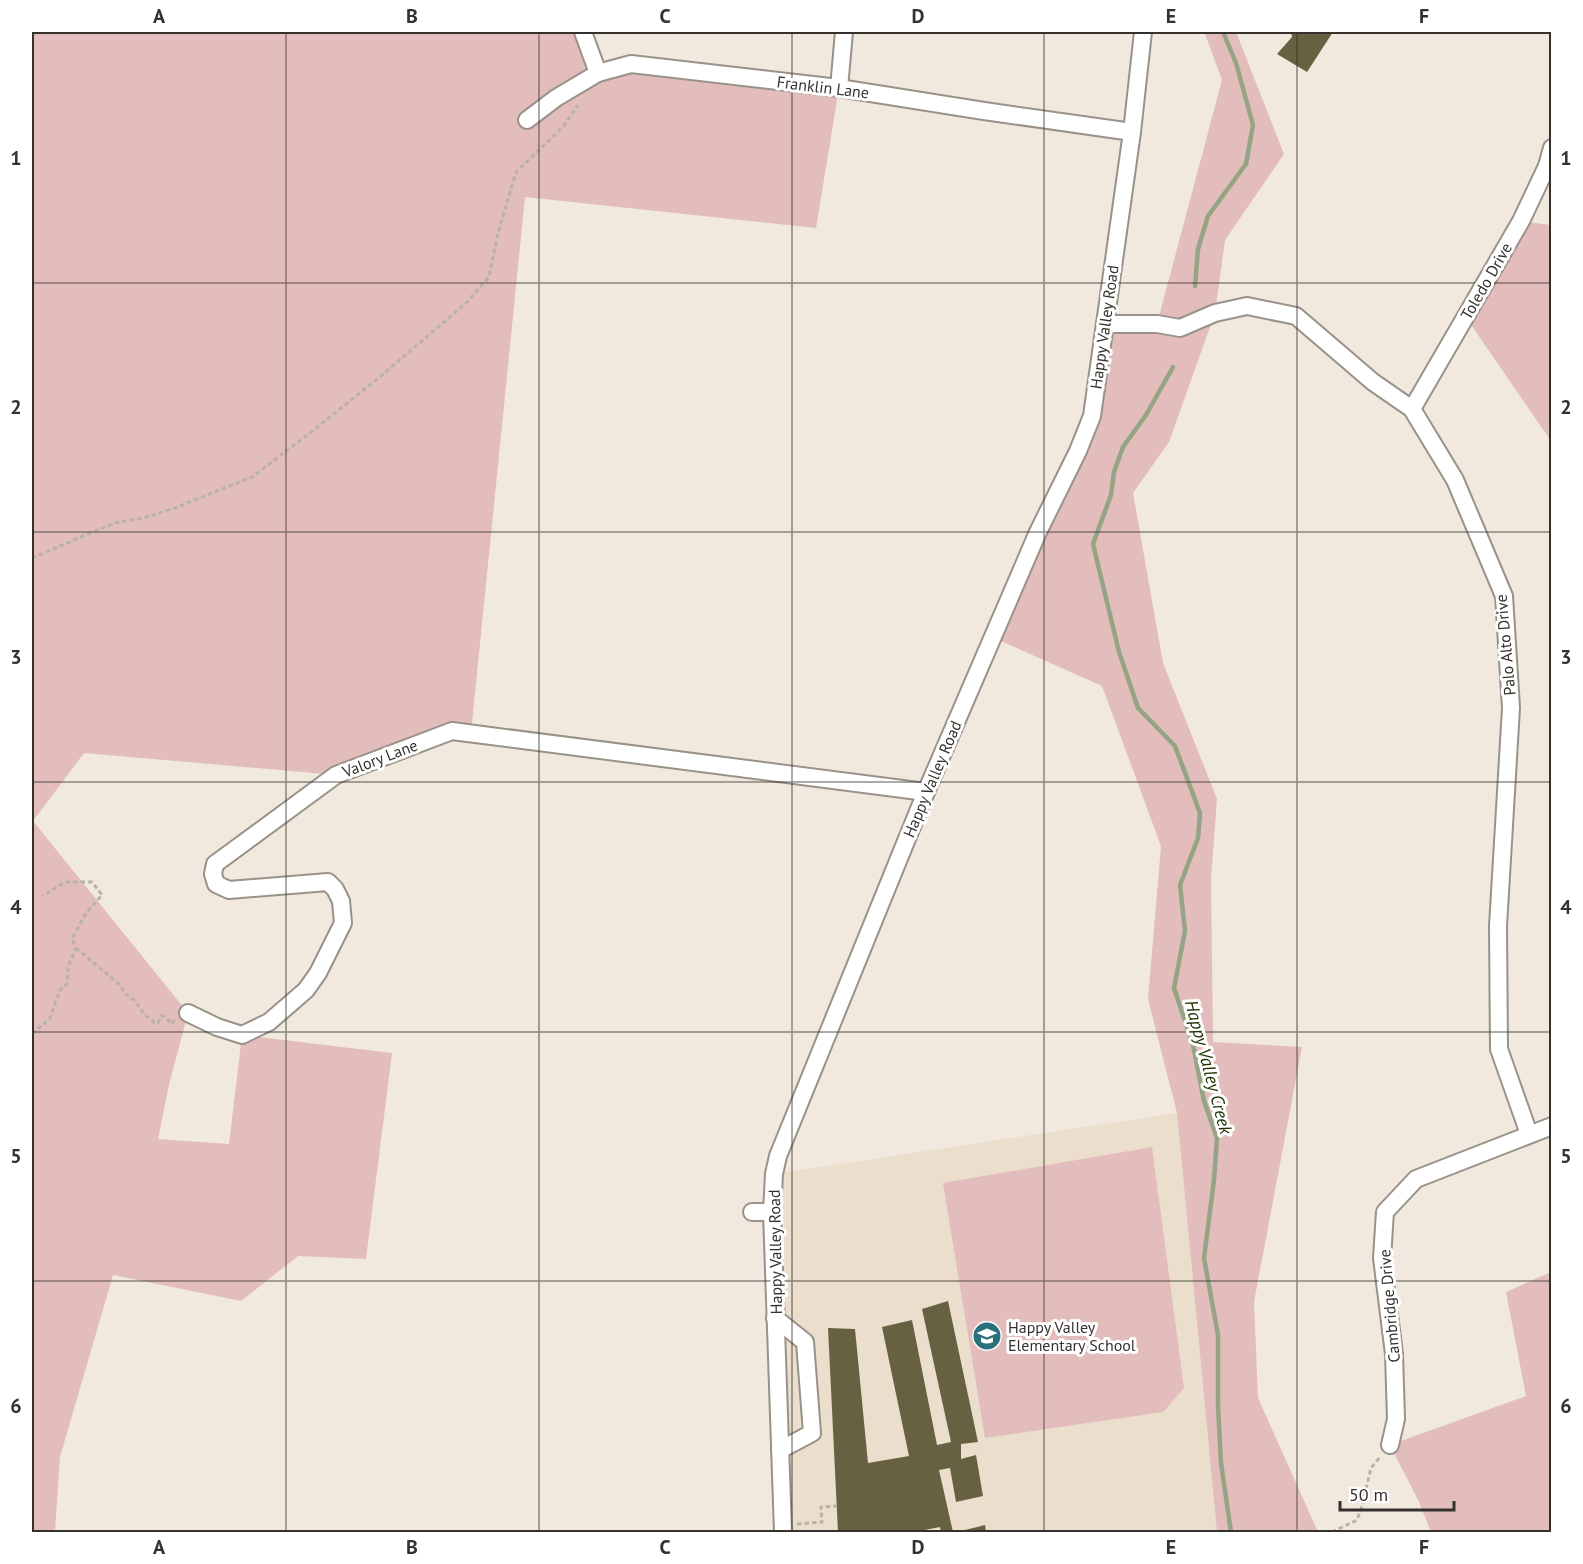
<svg xmlns="http://www.w3.org/2000/svg" width="1583" height="1564" viewBox="0 0 1583 1564" font-family="'PT Sans',sans-serif">
<rect width="100%" height="100%" fill="#f1e9de"/>
<!-- built -->
<polygon fill="#ebdecd" points="1177,1113 1217,1532 783,1532 774,1174"/>
<!-- green -->
<g fill="#e2bdbb">
<polygon points="32,32 583,32 599,73 631,64 839,88 816,228 525,197 471,733 336,775 84,753 33,821 188,1013 169,1085 158,1139 229,1144 242,1035 392,1053 366,1259 298,1256 241,1301 113,1275 60,1457 55,1532 32,1532"/>
<polygon points="1194,32 1236,32 1284,154 1225,240 1215,313 1169,442 1133,493 1163,663 1217,799 1211,879 1213,1042 1302,1047 1254,1302 1258,1398 1318,1532 1217,1532 1177,1113 1148,999 1161,846 1102,686 992,637 1078,451 1105,324 1157,324 1222,80 1205,34"/>
<polygon points="1521,221 1551,225 1551,441 1465,316"/>
<polygon points="1152,1147 1184,1388 1163,1412 985,1438 943,1183"/>
<polygon points="1551,1272 1551,1532 1431,1532 1419,1502 1390,1445 1526,1396 1506,1292"/>
</g>
<g fill="none" stroke-linecap="round" stroke-linejoin="round">
<!-- stream -->
<g stroke="#95a484" stroke-width="4.5">
<polyline points="1195,286 1198,249 1208,216 1246,164 1253,125 1236,63 1223,32"/>
<polyline points="1173,367 1146,415 1123,447 1114,472 1111,495 1093,544 1119,652 1138,708 1175,746 1200,813 1198,838 1180,885 1185,931 1174,988 1193,1045 1204,1101 1217,1138 1214,1180 1204,1258 1218,1335 1218,1406 1221,1463 1231,1532"/>
</g>
</g>
<!-- building -->
<g fill="#666241">
<polygon points="1291,32 1333,32 1307,72 1277,54 1292,37"/>
<polygon points="948,1301 978,1442 961,1444 961,1459 976,1455 983,1496 956,1502 950,1468 939,1470 953,1532 941,1532 940,1527 915,1532 838,1532 828,1328 855,1329 868,1463 909,1456 882,1327 912,1320 937,1445 951,1442 922,1309"/>
<polygon points="985,1525 986,1532 957,1532"/>
</g>
<g fill="none" stroke-linecap="round" stroke-linejoin="round">
<!-- minor casing -->
<g stroke="#999288" stroke-width="20">
<g id="minor">
<polyline points="583,32 598,73"/>
<polyline points="839,88 844,32"/>
<polyline points="527,120 556,98 598,73 631,64 839,88 984,111 1132,132"/>
<polyline points="1105,324 1157,324 1180,328 1215,313 1247,306 1296,316 1373,382 1412,409 1455,480 1504,596 1511,708 1498,926 1499,1049 1529,1134"/>
<polyline points="1412,409 1521,221 1547,166 1552,148"/>
<polyline points="188,1013 217,1027 242,1035 269,1022 306,990 318,973 343,923 341,901 335,889 328,882 229,890 216,884 213,874 215,864 336,775 452,731 926,792"/>
<polyline points="752,1212 772,1212"/>
<polyline points="775,1318 805,1342 812,1433 780,1450"/>
<polyline points="1390,1445 1396,1419 1394,1354 1382,1258 1385,1212 1416,1179 1552,1126"/>
<polyline points="783,1532 772,1212 774,1174 778,1156 926,792 1038,532 1078,451 1092,416 1132,132 1143,32"/>
</g>
</g>
<!-- path -->
<g stroke="#b9b2a9" stroke-width="3" stroke-dasharray="4.5 3" stroke-linecap="butt">
<polyline points="32,558 114,523 143,518 175,508 252,477 310,433 381,376 466,303 489,277 498,233 516,172 563,127 578,105"/>
<polyline points="76,948 120,985 125,993 134,1000 145,1015 155,1023 158,1023 161,1016 164,1016 172,1024 175,1018"/>
<polyline points="32,1034 50,1018 60,990 67,984 68,967 76,948 72,939 86,913 102,895 92,882 65,882 43,896"/>
<polyline points="797,1524 822,1522 821,1507 837,1506"/>
<polyline points="1332,1532 1357,1520 1362,1506 1371,1468 1381,1456"/>
</g>
<!-- minor -->
<use href="#minor" stroke="#fff" stroke-width="16"/>
</g>
<!-- grid -->
<path fill="none" stroke="#35322e" stroke-width="1.5" stroke-opacity="0.55" d="M286,32v1500M539,32v1500M792,32v1500M1044,32v1500M1297,32v1500M32,283h1520M32,532h1520M32,782h1520M32,1032h1520M32,1281h1520"/>
<!-- icons -->
<defs>
<g id="school-disc" transform="scale(1.5)"><circle r="9.5" fill="#28717b" stroke="#fff"/><path d="M0-5L7-2L0 1L-7-2ZM-4 1L0 2.5L4 1V4Q0 6-4 4Z" fill="#fff"/></g>
</defs>
<g fill-rule="evenodd">
<use href="#school-disc" x="987" y="1336"/>
</g>
<g text-anchor="middle" dominant-baseline="central" stroke-width="6" stroke-linejoin="round" paint-order="stroke">
<!-- street labels -->
<g font-size="16" fill="#35322e" stroke="#fff">
<text transform="translate(823 87) rotate(7)">Franklin Lane</text>
<text transform="translate(1486 281) rotate(-60)">Toledo Drive</text>
<text transform="translate(1104 327) rotate(-82)">Happy Valley Road</text>
<text transform="translate(1505 645) rotate(-95)">Palo Alto Drive</text>
<text transform="translate(380 758) rotate(-21)">Valory Lane</text>
<text transform="translate(932 779) rotate(-67)">Happy Valley Road</text>
<text transform="translate(775 1252) rotate(-91)">Happy Valley Road</text>
<text transform="translate(1389 1306) rotate(-95)">Cambridge Drive</text>
</g>
<!-- poi labels -->
<g font-size="16" fill="#35322e" stroke="#fff" text-anchor="start">
<text x="1008" y="1327">Happy Valley<tspan x="1008" dy="18">Elementary School</tspan></text>
</g>
<!-- water labels -->
<g font-size="18" font-style="italic" fill="#1e3100" stroke="#fff">
<text transform="translate(1209 1067) rotate(75)">Happy Valley Creek</text>
</g>
</g>
<!-- border -->
<rect width="1583" height="1564" fill="none" stroke="#ffffff" stroke-width="66"/>
<!-- scale -->
<path d="M1340 1501v9h114v-9" fill="none" stroke="#35322e" stroke-width="3"/>
<text x="1349" y="1501" font-size="18" fill="#35322e" stroke="#ffffff" stroke-width="4.5" paint-order="stroke">50 m</text>
<rect x="33" y="33" width="1517" height="1498" fill="none" stroke="#35322e" stroke-width="2"/>
<g font-size="20" text-anchor="middle" font-weight="bold" fill="#35322e">
<text x="159" y="23">A</text>
<text x="412" y="23">B</text>
<text x="665" y="23">C</text>
<text x="918" y="23">D</text>
<text x="1171" y="23">E</text>
<text x="1424" y="23">F</text>
<text x="16" y="165">1</text>
<text x="1566" y="165">1</text>
<text x="16" y="414">2</text>
<text x="1566" y="414">2</text>
<text x="16" y="664">3</text>
<text x="1566" y="664">3</text>
<text x="16" y="914">4</text>
<text x="1566" y="914">4</text>
<text x="16" y="1163">5</text>
<text x="1566" y="1163">5</text>
<text x="16" y="1413">6</text>
<text x="1566" y="1413">6</text>
<text x="159" y="1554">A</text>
<text x="412" y="1554">B</text>
<text x="665" y="1554">C</text>
<text x="918" y="1554">D</text>
<text x="1171" y="1554">E</text>
<text x="1424" y="1554">F</text>
</g>
</svg>
